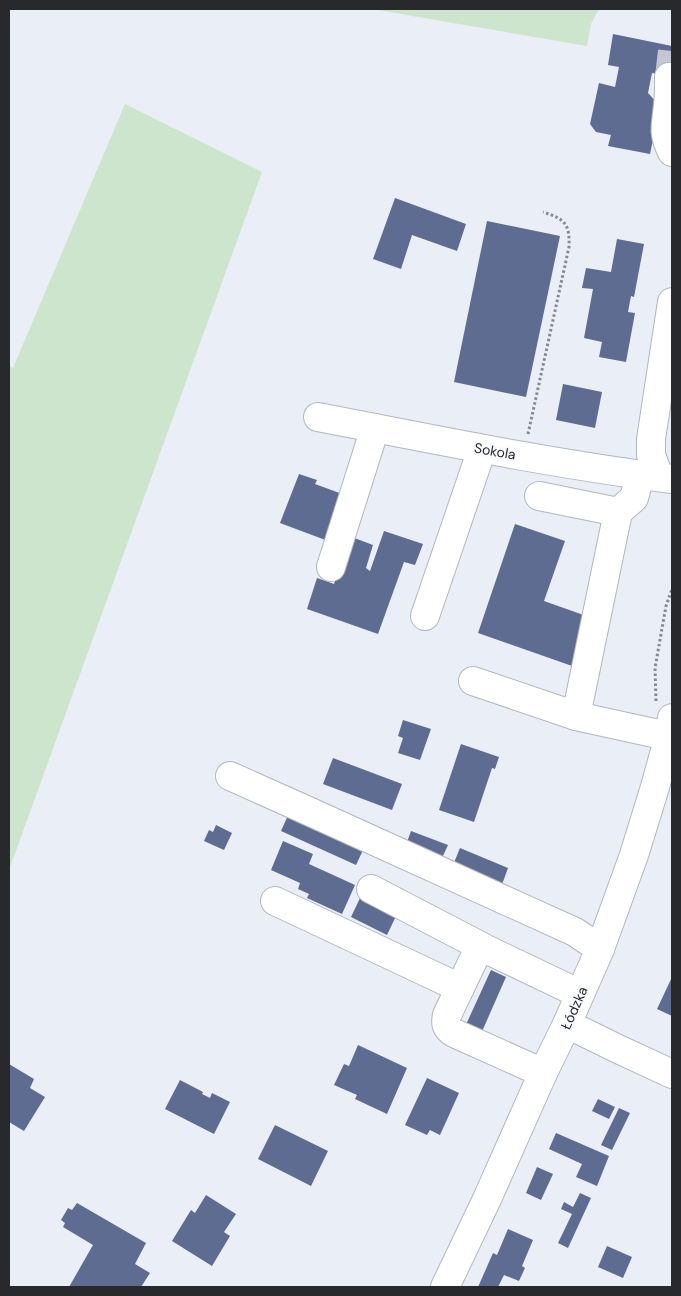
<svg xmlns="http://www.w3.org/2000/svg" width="681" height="1296" viewBox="0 0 681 1296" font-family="'DM Sans',sans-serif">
<rect width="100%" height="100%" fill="#eaeef7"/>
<!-- green -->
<g fill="#cce5cc">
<polygon points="372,9 599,9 591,24 587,46"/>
<polygon points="125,104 262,172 9,870 9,366 13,368"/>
</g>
<!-- building -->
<g fill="#5e6c92">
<polygon points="613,34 672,46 672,77 652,73 648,93 660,106 650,154 608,146 611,135 596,132 590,124 599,83 615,87 619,67 608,65"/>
<polygon points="395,198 466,224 457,251 412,235 401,269 373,259"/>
<polygon points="487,221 560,236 526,397 454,382"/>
<polygon points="617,239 644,244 634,297 631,296 628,312 635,313 626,362 599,357 602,342 584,338 593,289 582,288 586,268 611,272"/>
<polygon points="563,384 602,392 595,428 556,420"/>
<polygon points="299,474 317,480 315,484 345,495 328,541 280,523"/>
<polygon points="515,524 565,541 544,601 592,618 575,667 478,633"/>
<polygon points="384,531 423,544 415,565 404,562 378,634 307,609 317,578 334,584 349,536 373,545 366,568 370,571"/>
<polygon points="403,720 431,729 420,760 398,753 403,738 398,736"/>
<polygon points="461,744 499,757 495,769 492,768 474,822 439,810"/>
<polygon points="333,758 402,784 392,810 323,784"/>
<polygon points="290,811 364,848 356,865 281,831"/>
<polygon points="216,825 232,833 224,850 204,841 209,830 213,832"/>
<polygon points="411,831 448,845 442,858 406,845"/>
<polygon points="283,841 313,854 309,864 355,885 342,914 307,898 309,894 298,889 300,883 271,870"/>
<polygon points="460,848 508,868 500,890 451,870"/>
<polygon points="361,896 397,914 387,935 351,917"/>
<polygon points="491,970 506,977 480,1036 464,1029"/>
<polygon points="672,977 672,1016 657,1009"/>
<polygon points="358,1045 407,1068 387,1114 355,1099 357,1095 334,1085 344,1064 349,1066"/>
<polygon points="9,1064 34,1079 30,1088 45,1097 24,1131 9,1122"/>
<polygon points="427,1078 459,1093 440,1135 430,1130 427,1135 405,1125"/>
<polygon points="180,1080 203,1092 202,1094 210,1098 212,1093 230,1102 214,1134 165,1109"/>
<polygon points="598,1099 615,1107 609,1119 592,1111"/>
<polygon points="619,1108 630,1113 612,1150 601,1145"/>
<polygon points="275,1125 328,1151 311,1186 258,1159"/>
<polygon points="556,1133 609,1156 597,1186 576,1177 582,1164 549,1149"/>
<polygon points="537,1167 553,1174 541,1200 526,1193"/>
<polygon points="580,1193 591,1198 568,1248 558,1243 572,1214 561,1209 564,1202 573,1207"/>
<polygon points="206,1195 236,1214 224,1232 230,1236 212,1266 172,1241 191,1210 195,1213"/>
<polygon points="77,1203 146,1243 135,1264 150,1273 141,1287 69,1287 93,1245 63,1227 65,1223 61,1220 68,1208 72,1210"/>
<polygon points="508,1229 533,1240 522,1266 525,1268 519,1281 504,1275 498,1287 478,1287 493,1253 497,1255"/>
<polygon points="607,1246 632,1257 623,1278 598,1267"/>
</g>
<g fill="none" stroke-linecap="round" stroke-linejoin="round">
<!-- minor-tunnel -->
<polyline stroke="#c3c7cf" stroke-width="28" stroke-dasharray="28 14" stroke-linecap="butt" points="669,77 672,51"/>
<!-- minor casing -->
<g stroke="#b2b6bf" stroke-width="30">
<g id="minor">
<path d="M669,77c0,9 0,19 -1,28 -2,21 -6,27 4,47"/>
<path d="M318,417c118,23 235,47 354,62"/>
<polyline points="659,477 651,455 651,439 672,302"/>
<polyline points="539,496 618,512"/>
<polyline points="331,567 375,428"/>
<polyline points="425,616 482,449"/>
<polyline points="473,681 576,716 672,737"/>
<polyline points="576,716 618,512 634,498 640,475"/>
<polyline points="230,776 306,810 575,932 600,949"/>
<polyline points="371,889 488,950 580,994"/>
<polyline points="275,901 460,988"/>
<path d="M480,946l-33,69c-2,9 -1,13 7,18l89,40"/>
<polyline points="567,1024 616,1048 672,1074"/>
</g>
</g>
<!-- major casing -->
<g stroke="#b2b6bf" stroke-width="30">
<polyline id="major" points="445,1287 487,1199 543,1073 567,1024 600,949 634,855 655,787 669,736 672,718"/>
</g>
<!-- path -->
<g stroke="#86888f" stroke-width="3" stroke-dasharray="2.5 2.5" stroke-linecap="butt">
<path d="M528,434l41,-187c1,-23 -4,-28 -26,-35"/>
<polyline points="656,701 655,668 666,606 672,589"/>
</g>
<!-- minor -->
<use href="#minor" stroke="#fff" stroke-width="28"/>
<!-- major -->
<use href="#major" stroke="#fff" stroke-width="28"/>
</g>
<g text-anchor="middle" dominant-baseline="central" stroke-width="5" stroke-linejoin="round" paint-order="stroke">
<!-- street labels -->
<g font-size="14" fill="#28292d" stroke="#f9fbff">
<text transform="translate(495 451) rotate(10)">Sokola</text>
<text transform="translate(574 1008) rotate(-66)">Łódzka</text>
</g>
</g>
<!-- border -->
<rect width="681" height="1296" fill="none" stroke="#28292d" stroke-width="20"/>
</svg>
